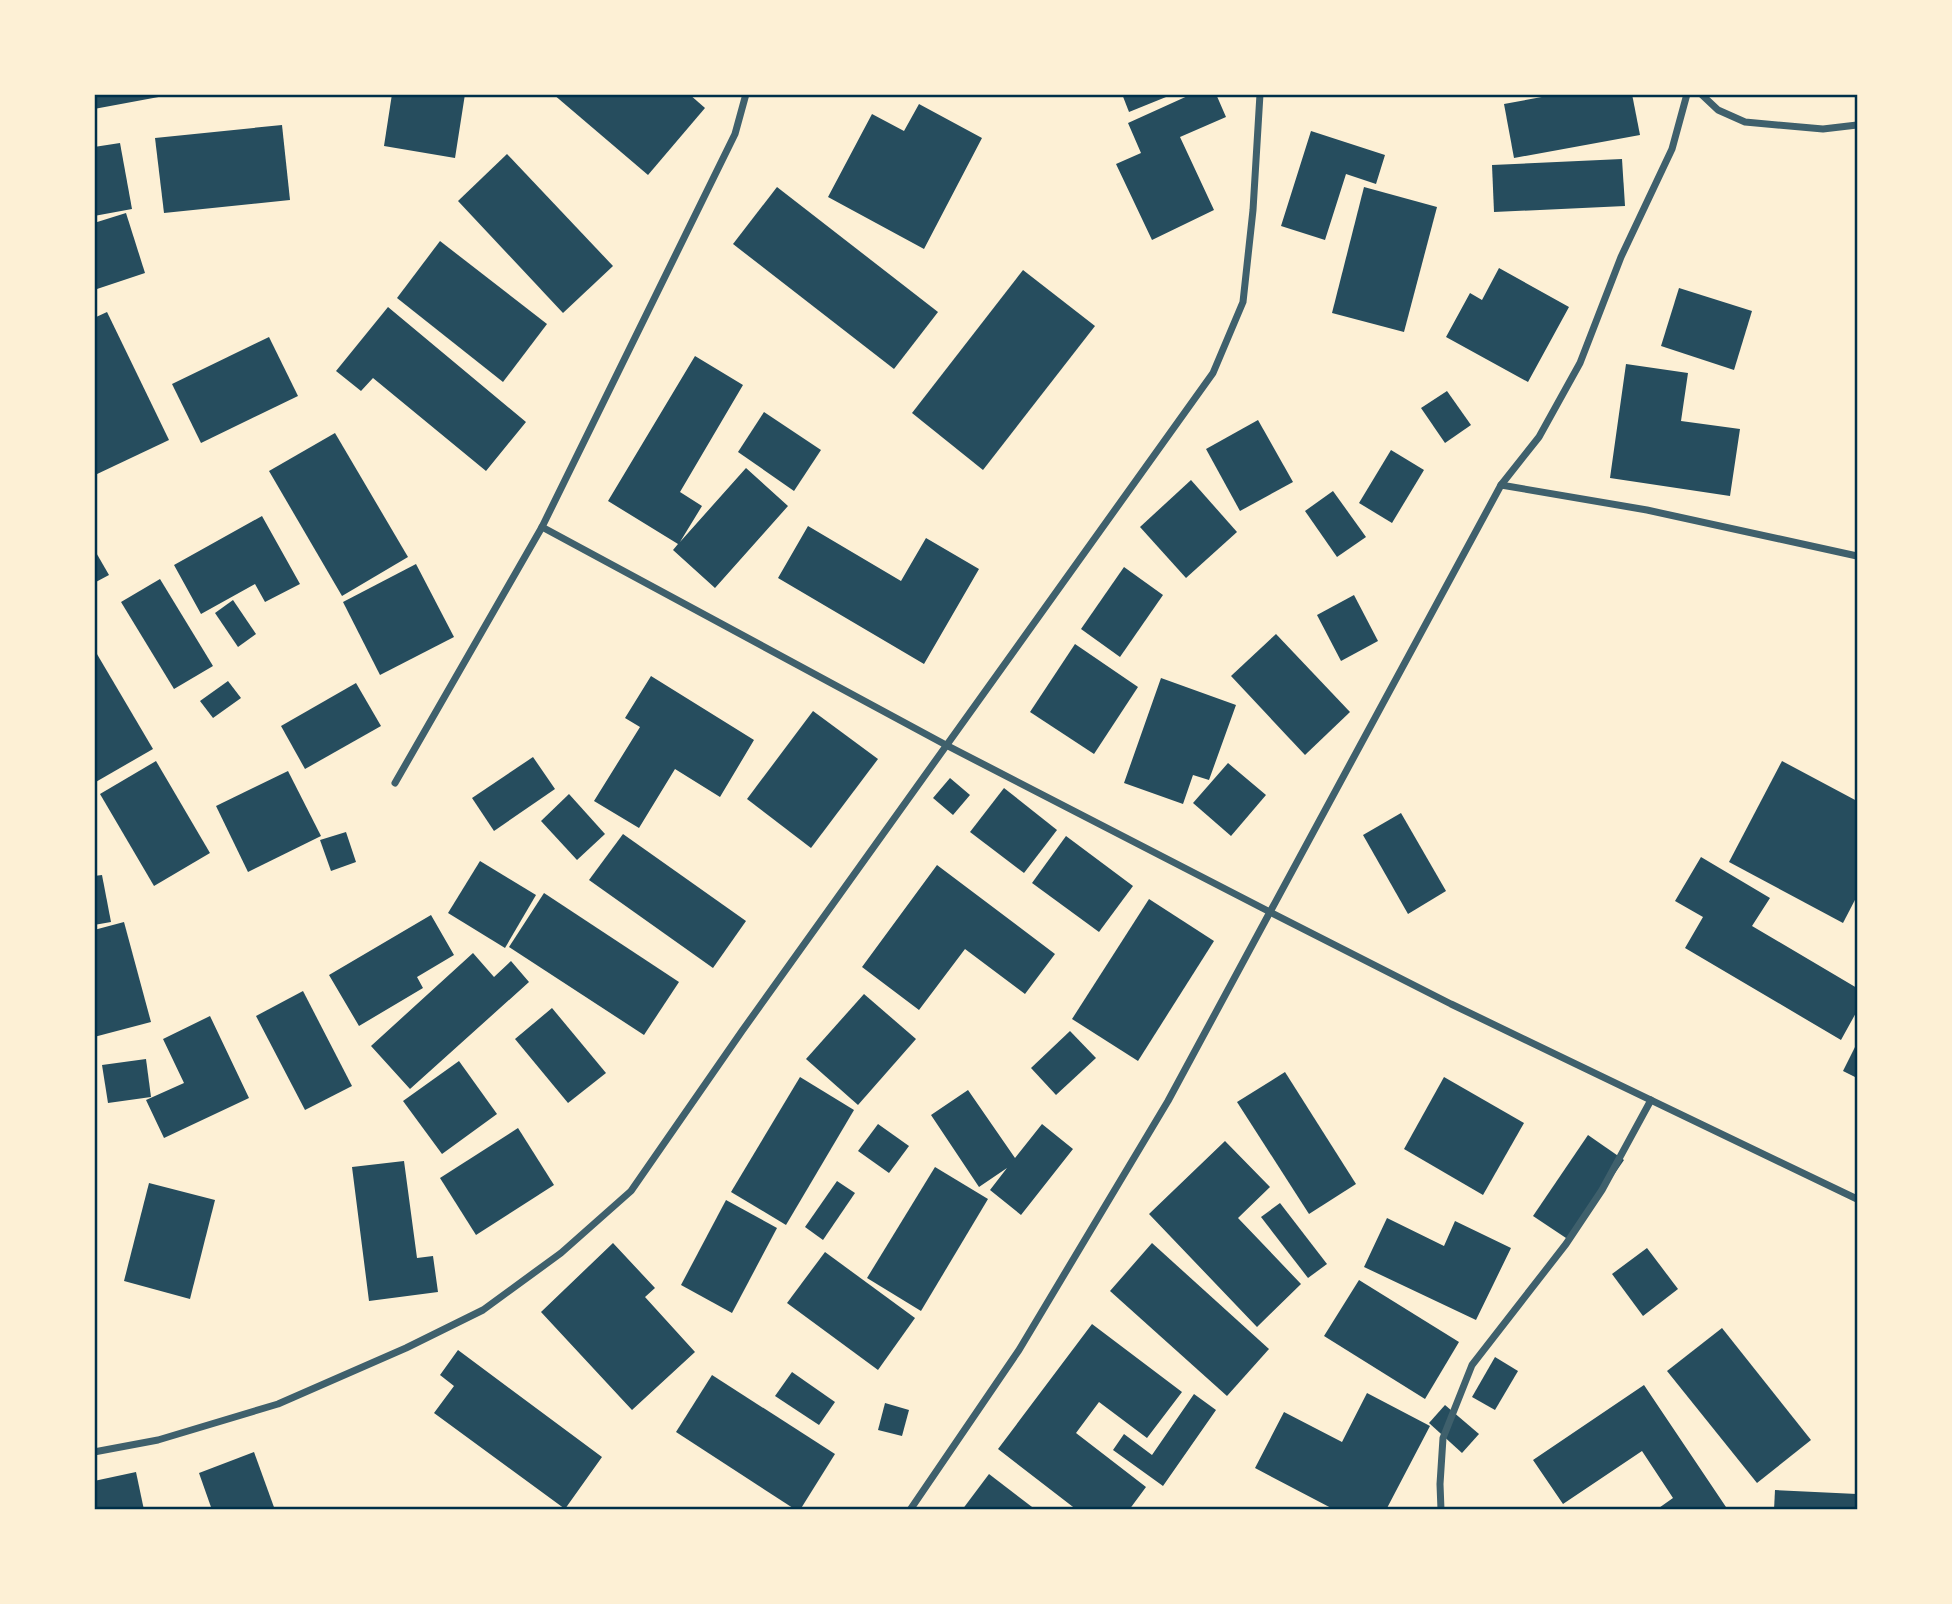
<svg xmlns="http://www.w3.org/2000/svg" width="1952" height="1604" viewBox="0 0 1952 1604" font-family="'Playfair Display',serif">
<rect width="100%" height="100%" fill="#fdf0d5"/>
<!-- building -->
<g fill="#264d5e">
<polygon points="94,94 164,94 164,96 94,109"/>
<polygon points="392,94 465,94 455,158 384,146"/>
<polygon points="553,94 689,94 705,108 648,175"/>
<polygon points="1122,94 1171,94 1171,95 1129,112"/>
<polygon points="1192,94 1216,94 1226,117 1180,137 1214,210 1152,240 1116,164 1141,153 1128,123"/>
<polygon points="1558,94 1632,94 1640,135 1514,158 1504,104"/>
<polygon points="919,104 982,138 924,249 828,197 872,114 904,131"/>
<polygon points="282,125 290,200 164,213 155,138"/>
<polygon points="1311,131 1385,155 1376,184 1346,174 1325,240 1281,226"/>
<polygon points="120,143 132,209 94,216 94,147"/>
<polygon points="507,154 613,266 563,313 458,201"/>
<polygon points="1622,159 1625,206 1494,212 1492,165"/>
<polygon points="777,187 938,312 894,369 733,244"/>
<polygon points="1364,187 1437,207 1404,332 1332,313"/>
<polygon points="126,213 145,273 94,290 94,223"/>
<polygon points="440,241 547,324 503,382 397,298"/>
<polygon points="1499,268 1569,307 1528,382 1446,337 1470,293 1482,300"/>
<polygon points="1023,270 1095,326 983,470 912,413"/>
<polygon points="1679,288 1752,311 1734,370 1661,346"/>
<polygon points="388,307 526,422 486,471 373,378 361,391 336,371"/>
<polygon points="107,312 169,440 95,475 94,318"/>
<polygon points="269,337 298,396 201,443 172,384"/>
<polygon points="695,356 743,385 680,492 702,506 680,542 746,468 788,506 715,588 673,550 678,544 608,501"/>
<polygon points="1626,364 1688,373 1681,421 1740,429 1730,496 1610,478"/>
<polygon points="1447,391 1471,425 1445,443 1421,408"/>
<polygon points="764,412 821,450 794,491 738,452"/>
<polygon points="1258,420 1293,482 1240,511 1206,449"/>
<polygon points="335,433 408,557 342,596 269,471"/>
<polygon points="1391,450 1424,470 1392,523 1359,503"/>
<polygon points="1191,480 1237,532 1186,578 1140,527"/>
<polygon points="1333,491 1366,537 1337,557 1305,511"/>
<polygon points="262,516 300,584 265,602 255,584 201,614 174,565"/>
<polygon points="808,526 901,581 926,538 979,569 924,664 778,578"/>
<polygon points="94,549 109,575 94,583"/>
<polygon points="416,564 454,637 380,675 343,602"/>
<polygon points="1124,567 1163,595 1120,657 1081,629"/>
<polygon points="160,579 213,666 174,689 121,602"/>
<polygon points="1354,595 1378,641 1341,661 1317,615"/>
<polygon points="233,600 256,634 238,647 215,613"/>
<polygon points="1276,634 1350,712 1305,755 1231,676"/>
<polygon points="1075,644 1138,687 1094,754 1030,712"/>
<polygon points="94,649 153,749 94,783"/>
<polygon points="651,676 754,740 720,797 675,769 639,828 594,801 640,727 625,718"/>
<polygon points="1161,678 1236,705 1209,780 1193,775 1183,804 1124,783"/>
<polygon points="228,681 241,698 213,718 200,701"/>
<polygon points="356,683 381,726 305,769 281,726"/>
<polygon points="813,711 878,759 811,848 747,799"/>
<polygon points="533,757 555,789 494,831 472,798"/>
<polygon points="156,761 210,853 154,886 100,794"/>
<polygon points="1782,761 1857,801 1857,896 1843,923 1729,862"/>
<polygon points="1228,763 1266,795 1231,836 1193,803"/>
<polygon points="288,771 321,836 248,872 216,806"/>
<polygon points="950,778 970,795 953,815 933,798"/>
<polygon points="1004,788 1057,830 1024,873 970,832"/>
<polygon points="569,794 605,834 577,860 541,821"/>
<polygon points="1401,813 1446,891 1408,914 1363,835"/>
<polygon points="346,832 356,862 331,871 320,840"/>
<polygon points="623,834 746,921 713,968 589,880"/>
<polygon points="1066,836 1133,886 1099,932 1032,883"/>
<polygon points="1701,857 1770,898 1752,926 1857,988 1857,1011 1841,1040 1685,948 1703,917 1675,901"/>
<polygon points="480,861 536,895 505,948 448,913"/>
<polygon points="937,865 1055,954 1025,994 965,949 919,1010 862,967"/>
<polygon points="102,875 111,922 94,925 94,876"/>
<polygon points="544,893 679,982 644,1035 509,947"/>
<polygon points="1149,899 1214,941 1138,1061 1072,1019"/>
<polygon points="431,915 454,955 417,977 423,988 359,1026 329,975"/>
<polygon points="124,922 151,1022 94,1037 94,930"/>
<polygon points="473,953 494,977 511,961 529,982 410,1089 371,1046"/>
<polygon points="303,991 352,1086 305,1110 256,1016"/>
<polygon points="864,994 916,1039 858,1105 806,1059"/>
<polygon points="552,1008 606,1073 568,1103 515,1039"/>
<polygon points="210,1016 249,1098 164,1138 146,1100 184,1083 163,1039"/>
<polygon points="1070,1031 1096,1058 1056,1095 1031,1068"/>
<polygon points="1857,1043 1857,1078 1843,1071"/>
<polygon points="146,1059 151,1097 108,1103 102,1065"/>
<polygon points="459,1061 497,1114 442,1154 403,1101"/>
<polygon points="1285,1072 1356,1184 1309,1214 1237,1102"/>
<polygon points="800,1077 854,1110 786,1225 731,1192"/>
<polygon points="1444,1077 1524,1123 1483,1195 1404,1149"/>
<polygon points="968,1090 1015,1158 1042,1124 1073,1149 1021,1215 990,1190 1007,1168 979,1187 931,1115"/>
<polygon points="878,1124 909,1146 889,1173 858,1151"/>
<polygon points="518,1128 554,1185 476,1235 440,1178"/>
<polygon points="1588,1135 1624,1160 1569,1240 1533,1216"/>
<polygon points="1225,1141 1270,1187 1238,1218 1301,1284 1257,1327 1149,1214"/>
<polygon points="404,1161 417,1258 433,1256 438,1292 369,1301 352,1167"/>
<polygon points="935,1167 988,1199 921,1311 867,1278"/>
<polygon points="837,1181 855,1193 823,1240 805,1227"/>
<polygon points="149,1183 215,1200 190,1299 124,1281"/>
<polygon points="726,1200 777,1228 732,1313 681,1285"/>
<polygon points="1280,1203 1327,1264 1308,1278 1261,1217"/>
<polygon points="1387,1218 1444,1246 1455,1221 1511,1248 1476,1320 1364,1267"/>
<polygon points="613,1243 655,1288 645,1297 695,1352 632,1410 541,1312"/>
<polygon points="1152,1243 1269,1349 1227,1396 1110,1291"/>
<polygon points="1647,1248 1678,1289 1643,1316 1612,1274"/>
<polygon points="825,1252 915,1318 878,1370 787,1303"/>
<polygon points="1359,1280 1459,1342 1425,1399 1324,1336"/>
<polygon points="1092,1324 1182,1392 1147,1438 1099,1402 1076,1433 1146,1487 1129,1510 1077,1510 998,1449"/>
<polygon points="1722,1328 1811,1440 1757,1483 1667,1371"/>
<polygon points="458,1350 602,1457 565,1509 434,1413 454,1386 440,1375"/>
<polygon points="1495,1357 1518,1371 1495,1410 1472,1397"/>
<polygon points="792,1372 835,1402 819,1425 775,1396"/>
<polygon points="712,1375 835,1454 800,1510 796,1510 676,1432"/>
<polygon points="1644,1385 1728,1510 1656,1510 1673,1498 1642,1451 1563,1504 1533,1460"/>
<polygon points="1367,1393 1430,1426 1386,1510 1335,1510 1255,1468 1284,1412 1342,1442"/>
<polygon points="1194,1394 1216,1410 1163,1486 1113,1450 1124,1434 1152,1455"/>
<polygon points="885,1403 909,1410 902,1436 878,1430"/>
<polygon points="1445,1405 1479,1434 1462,1453 1429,1423"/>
<polygon points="254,1452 275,1510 212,1510 199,1473"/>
<polygon points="136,1472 144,1510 94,1510 94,1481"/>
<polygon points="989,1474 1036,1510 962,1510"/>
<polygon points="1775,1490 1857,1494 1857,1510 1774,1510"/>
</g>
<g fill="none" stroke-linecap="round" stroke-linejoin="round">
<!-- minor -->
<g stroke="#3f606c" stroke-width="7">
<polyline points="1687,94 1672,149 1621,257 1580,363 1539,437 1501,485 1647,510 1857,556"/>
<polyline points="1701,94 1718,110 1745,122 1823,129 1857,125"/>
<polyline points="1501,485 1270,912 1451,1004 1857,1199"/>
<polyline points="542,527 946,745 1270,912 1168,1101 1019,1350 910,1510"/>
<polyline points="395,783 542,527 735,134 746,94"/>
<polyline points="94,1452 158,1440 278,1404 406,1348 483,1310 561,1253 631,1191 742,1031 1213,373 1243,302 1253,210 1260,94"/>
<polyline points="1441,1510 1440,1484 1443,1438 1472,1365 1566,1244 1602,1190 1651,1100"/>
</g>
</g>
<!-- border -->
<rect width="1952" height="1604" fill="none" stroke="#fdf0d5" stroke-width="192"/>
<rect x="96" y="96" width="1760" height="1412" fill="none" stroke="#003049" stroke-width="2.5"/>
</svg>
